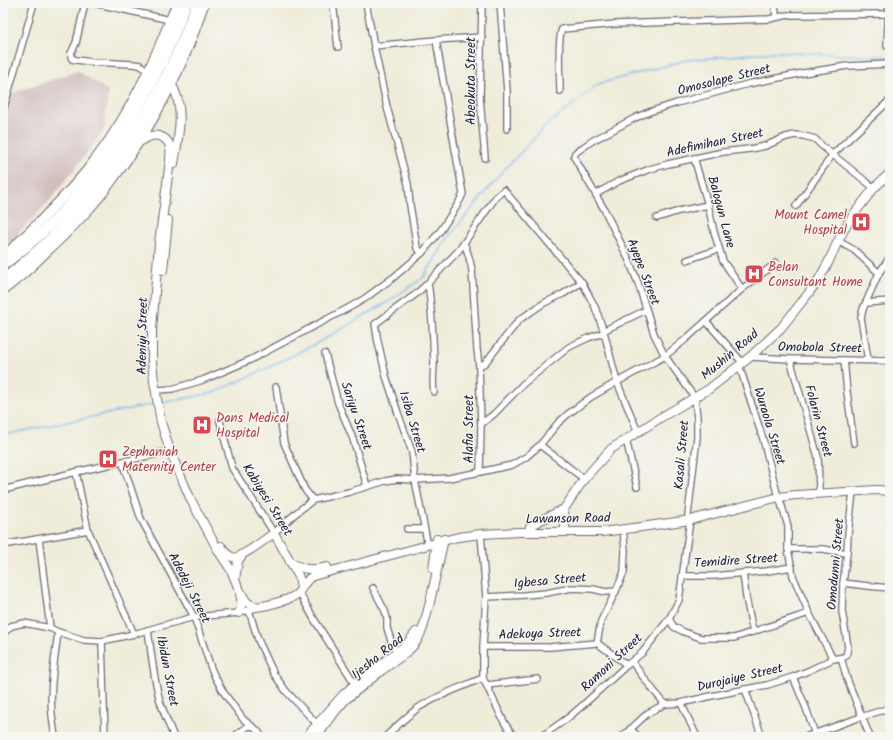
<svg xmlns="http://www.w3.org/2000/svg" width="893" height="740" viewBox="0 0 893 740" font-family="Kalam,sans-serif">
<rect width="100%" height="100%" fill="#f6f6f2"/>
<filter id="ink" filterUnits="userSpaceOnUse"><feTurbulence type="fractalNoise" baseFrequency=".025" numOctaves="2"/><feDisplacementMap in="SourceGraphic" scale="8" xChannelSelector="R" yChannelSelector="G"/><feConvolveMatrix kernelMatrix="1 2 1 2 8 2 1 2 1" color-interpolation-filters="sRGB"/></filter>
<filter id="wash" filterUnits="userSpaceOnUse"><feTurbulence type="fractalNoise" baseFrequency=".012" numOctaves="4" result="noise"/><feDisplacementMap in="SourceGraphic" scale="16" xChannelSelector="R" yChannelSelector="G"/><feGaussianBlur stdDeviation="0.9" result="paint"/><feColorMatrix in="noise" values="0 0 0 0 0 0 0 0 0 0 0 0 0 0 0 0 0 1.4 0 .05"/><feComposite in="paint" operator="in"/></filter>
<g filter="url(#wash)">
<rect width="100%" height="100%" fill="#efecd9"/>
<!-- industrial -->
<polygon fill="#d1bfbe" points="78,71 108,91 104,130 76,167 51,199 14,238 3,248 3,96"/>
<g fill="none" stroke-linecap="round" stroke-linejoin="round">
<!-- stream -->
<g stroke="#76b9eb" stroke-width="1.5">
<polyline points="161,403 213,393 270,367 321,341 386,303 423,278 448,238 502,172 545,127 598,84 687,60 775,52 890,57"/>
<polyline points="3,435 155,404"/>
</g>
</g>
</g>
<g filter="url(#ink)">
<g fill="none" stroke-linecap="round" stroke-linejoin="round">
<!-- street casing -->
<g stroke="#6a6972" stroke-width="8">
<g id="street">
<polyline points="85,3 76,43 71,53 71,57 72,59 77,60 92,62 133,64 140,65 148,71"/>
<polyline points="94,3 170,20"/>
<polyline points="333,3 338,47"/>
<polyline points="366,3 374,46 387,107 408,184 410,205 417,248 422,253"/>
<polyline points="482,3 480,98 485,158"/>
<polyline points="500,3 507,91 507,129"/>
<polyline points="775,3 776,17"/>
<polyline points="374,46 436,40"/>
<polyline points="887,46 889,3"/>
<path d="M560,91c0,-12 -3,-53 2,-62l53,-5 154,-5 19,-4 101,-1"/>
<polyline points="3,111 34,3"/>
<polyline points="694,158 708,205 714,232 723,261 742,289"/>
<polyline points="596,194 619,181 650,169 668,164 723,152 750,149 765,146 786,137 795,135 804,136 815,139 822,146 874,188"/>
<polyline points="796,206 833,154 890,100"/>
<polyline points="657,218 679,211 708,205"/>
<polyline points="838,241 854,250 879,273"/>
<path d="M464,243c4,9 6,17 8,27l5,79 2,17 2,58 -1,48 32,-7 14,-8 14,-12 18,-22 10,-9 23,-17 26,-15 21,50"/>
<polyline points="687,260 719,249"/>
<path d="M428,283c4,26 5,52 6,78 0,11 -2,21 0,31"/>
<polyline points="866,303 890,301"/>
<polyline points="706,321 742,362"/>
<polyline points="325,354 338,403 353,439 367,486"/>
<polyline points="750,357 790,359 890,361"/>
<polyline points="790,359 818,457 819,489"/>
<polyline points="844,360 847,392 854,443"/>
<polyline points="868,360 861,318 863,309 879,273 890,257"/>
<polyline points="739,365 763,439 777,493"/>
<polyline points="479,366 485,363 519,320 544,303 563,294 582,282"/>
<polyline points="276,387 284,443 305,490 313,500"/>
<polyline points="158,390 172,389 203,380 250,360 352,306 364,299 394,277 422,253 441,230 458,204 463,194 454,143 436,40 482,37"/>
<polyline points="220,421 232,468 274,533 296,513 313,500 349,492 385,481 397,479 415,480 449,478 480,472"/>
<polyline points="481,424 494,414 523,384 569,347 588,338 603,333 605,330 646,310"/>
<polyline points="626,439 637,487"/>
<polyline points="540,445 584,479"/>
<polyline points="122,461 141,519 194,617 211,668 215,677 224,693 243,719 250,725 257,730 262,737"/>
<polyline points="76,472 88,530 134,634"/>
<polyline points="3,490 76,472 170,451"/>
<polyline points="779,497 788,526 788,549 793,576 809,613 833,659"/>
<polyline points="688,515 697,437 697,418 695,398 665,356 654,334 638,283 628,258 604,209 574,157 575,153 592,141 635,118 649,112 677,103 748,84 803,73 847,66 890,64"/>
<polyline points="407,529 424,529"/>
<polyline points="623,529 625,551 624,572 616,591 601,621 597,643 627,665"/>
<polyline points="481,534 486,597 483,647 483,678 504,722 514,737"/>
<polyline points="39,539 50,628"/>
<polyline points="427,541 415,480 412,452 398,413 386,376 378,342 375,324 416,294 428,283 459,250 496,197 504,190 583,284 595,307 604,332 617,382 665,356 686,339 742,289 776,263"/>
<polyline points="3,545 88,530"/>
<polyline points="788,549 823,549 847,553"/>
<polyline points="743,573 746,597 753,632"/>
<polyline points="682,576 713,576 767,571 792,567"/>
<polyline points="843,583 868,586 890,588"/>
<polyline points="373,588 385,611 387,618 387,628 392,644 397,652"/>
<polyline points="299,592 314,619 355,684"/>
<polyline points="486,597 525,595 546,593 572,588 593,589 606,592 616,591"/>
<polyline points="249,610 254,627 259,642 274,674 286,691 317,724"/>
<polyline points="669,619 674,627 684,632 701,638 734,638 809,613"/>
<path d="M148,630c3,21 5,42 10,63 3,15 10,30 16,44"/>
<polyline points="3,634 11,626 24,623 50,628 58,632 84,640 102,641 134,634 172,623 194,617 239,613 259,607"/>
<polyline points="102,641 105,737"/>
<polyline points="483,647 550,647 597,643"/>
<polyline points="841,658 847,679 870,737"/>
<polyline points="632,662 654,691 665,704"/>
<polyline points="793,677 806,708 816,737"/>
<polyline points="487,685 538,679"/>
<polyline points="745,689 762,737"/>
<polyline points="681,703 697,737"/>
<polyline points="630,729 639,737"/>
<path d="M55,737c-1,-7 -2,-14 -3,-22 -3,-27 3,-56 6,-83"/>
<polyline points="233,737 250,725"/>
<path d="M385,737c11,-10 21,-20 33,-29 20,-13 44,-21 65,-30"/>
<polyline points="541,737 569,717 583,705 627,665 642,653 669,619 679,600 690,520"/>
<polyline points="622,737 648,713 665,704 681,703 711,696 767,685 793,677 810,670 833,659 844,657 846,656 848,647 842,611 843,583 847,553 848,534 853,492"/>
<polyline points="805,737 861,717 890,708"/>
</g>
</g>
<!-- secondary casing -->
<g stroke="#6a6972" stroke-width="10">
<g id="secondary">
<path d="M171,83c15,25 7,54 3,81"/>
<path d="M139,142c4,-2 8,-5 12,-6 9,-2 18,3 19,12 1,4 0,9 0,13l-11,82 -7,87v32l2,19 7,41 9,29 21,49 28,52 12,18 7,17 8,14 2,2 8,4 12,-2c10,-3 23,-5 30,-12 5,-6 7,-13 15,-17l145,-39 23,-3 39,-2h82l39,-5 49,-7 89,-23 17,-2 34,-2 46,-3 14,1"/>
<polyline points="163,270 168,220"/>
<polyline points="530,527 541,520 564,509"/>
<polyline points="565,527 564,509 584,479 611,449 660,418 709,389 750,357 781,328 808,294 819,279 828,263 838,241 846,226 854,214 874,188 890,173"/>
<path d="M221,546c3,3 6,10 11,11 7,3 35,-19 42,-24l24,42 2,6 1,8"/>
<path d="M290,562c13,8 22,9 37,5"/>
<polyline points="433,569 437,539"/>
<polyline points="235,579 238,561 243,554"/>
<path d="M239,613c3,-6 3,-12 1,-19"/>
<polyline points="306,737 343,695 355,684 407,644 416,632"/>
<polyline points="315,737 321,731 335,712 345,700 381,671 406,653 413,646 418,639 423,628 430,602 444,539"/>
</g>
</g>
<!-- primary casing -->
<g stroke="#6a6972" stroke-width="11">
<g id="primary">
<path d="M3,257c30,-28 59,-56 85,-88 34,-42 59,-91 79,-141 3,-8 7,-16 10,-25"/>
<path d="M3,290c15,-11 28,-23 41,-36 24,-22 47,-45 66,-71 41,-54 74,-116 94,-180"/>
</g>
</g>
<!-- highway casing -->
<g stroke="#6a6972" stroke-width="12">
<g id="highway">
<path d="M3,265c87,-64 147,-161 183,-262"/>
<path d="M3,280c16,-13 33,-27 48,-42 66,-66 115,-147 146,-235"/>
</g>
</g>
<!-- street -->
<use href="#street" stroke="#fff" stroke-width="5.5"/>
<!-- secondary -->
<use href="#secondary" stroke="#fff" stroke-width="8"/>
<!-- primary -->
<use href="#primary" stroke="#fff" stroke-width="9"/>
<!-- highway -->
<use href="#highway" stroke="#fff" stroke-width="10"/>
</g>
</g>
<!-- icons -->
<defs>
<g id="hospital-square" transform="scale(1)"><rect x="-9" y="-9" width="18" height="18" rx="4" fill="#e0444e" stroke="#f6f6f2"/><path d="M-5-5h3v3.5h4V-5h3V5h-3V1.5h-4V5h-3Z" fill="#fff"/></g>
</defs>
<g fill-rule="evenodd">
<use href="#hospital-square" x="861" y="222"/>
<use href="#hospital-square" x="754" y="274"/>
<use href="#hospital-square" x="202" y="425"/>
<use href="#hospital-square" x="108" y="459"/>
</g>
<g text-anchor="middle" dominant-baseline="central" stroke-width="3" stroke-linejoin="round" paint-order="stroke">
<!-- street labels -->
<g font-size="13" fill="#22223b" stroke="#f6f6f2">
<text transform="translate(724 80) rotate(-14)">Omosolape Street</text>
<text transform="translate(471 81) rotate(-90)">Abeokuta Street</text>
<text transform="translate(715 143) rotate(-12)">Adefimihan Street</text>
<text transform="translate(721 212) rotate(75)">Balogun Lane</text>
<text transform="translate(643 272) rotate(69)">Ayepe Street</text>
<text transform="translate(143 336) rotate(-89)">Adeniyi Street</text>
<text transform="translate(820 348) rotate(1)">Omobola Street</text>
<text transform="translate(730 355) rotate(-40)">Mushin Road</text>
<text transform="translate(356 416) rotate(71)">Sariyu Street</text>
<text transform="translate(818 421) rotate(75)">Folarin Street</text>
<text transform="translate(412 422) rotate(73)">Isiba Street</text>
<text transform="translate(769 426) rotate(73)">Wuraola Street</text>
<text transform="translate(469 429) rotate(-90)">Alafia Street</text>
<text transform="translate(682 455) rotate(-85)">Kasali Street</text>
<text transform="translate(267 500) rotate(58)">Kabiyesi Street</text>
<text transform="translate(568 519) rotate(-1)">Lawanson Road</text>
<text transform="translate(736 561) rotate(-4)">Temidire Street</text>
<text transform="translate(836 564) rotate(-85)">Omodunni Street</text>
<text transform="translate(550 581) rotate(-5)">Igbesa Street</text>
<text transform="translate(189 588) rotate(63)">Adedeji Street</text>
<text transform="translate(540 634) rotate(-2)">Adekoya Street</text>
<text transform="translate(378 657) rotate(-39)">Ijesha Road</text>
<text transform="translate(612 663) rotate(-43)">Ramoni Street</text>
<text transform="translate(167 671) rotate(79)">Ibidun Street</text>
<text transform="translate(740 678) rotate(-13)">Durojaiye Street</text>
</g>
<!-- health labels -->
<g font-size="13" fill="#be3a42" stroke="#f6f6f2" text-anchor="start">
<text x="847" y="215" text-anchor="end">Mount Camel<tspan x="847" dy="15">Hospital</tspan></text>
<text x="768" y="267">Belan<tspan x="768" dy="15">Consultant Home</tspan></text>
<text x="216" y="418">Dans Medical<tspan x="216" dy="15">Hospital</tspan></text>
<text x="122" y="452">Zephaniah<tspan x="122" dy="15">Maternity Center</tspan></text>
</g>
</g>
<!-- margin -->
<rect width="893" height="740" fill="none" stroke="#f6f6f2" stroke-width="16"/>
</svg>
